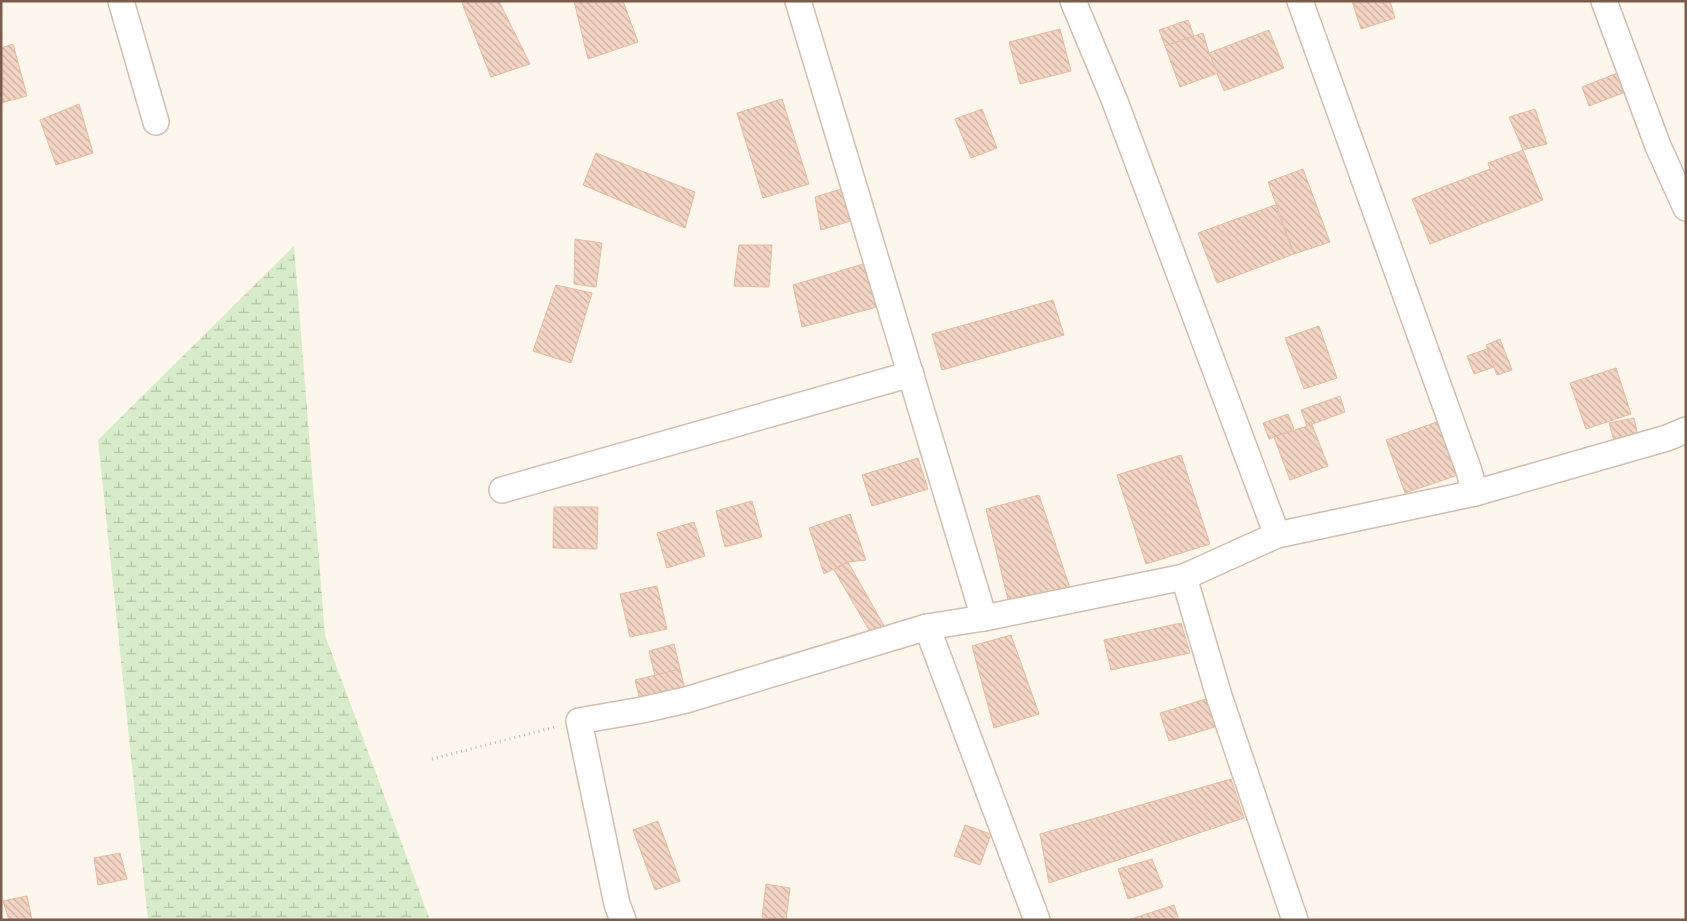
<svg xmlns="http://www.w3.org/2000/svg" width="1687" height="921" viewBox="0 0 1687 921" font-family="'Work Sans',sans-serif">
<defs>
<pattern id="wetland-marsh" width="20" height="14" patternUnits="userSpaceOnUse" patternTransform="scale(1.25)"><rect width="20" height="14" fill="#d8ecc9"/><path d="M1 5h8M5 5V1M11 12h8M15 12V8" fill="none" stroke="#b4c2a5"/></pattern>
<pattern id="building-back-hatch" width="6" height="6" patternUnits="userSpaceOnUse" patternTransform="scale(1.25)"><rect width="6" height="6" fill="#f3d5c3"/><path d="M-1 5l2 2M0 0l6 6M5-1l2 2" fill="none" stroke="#cab0a1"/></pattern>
</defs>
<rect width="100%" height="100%" fill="#fdf6ec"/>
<!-- wetland -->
<polygon fill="url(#wetland-marsh)" points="294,246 325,635 430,920 148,920 98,440"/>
<!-- building -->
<g fill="url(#building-back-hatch)" stroke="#e6bba3">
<polygon points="467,1 499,1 530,64 491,77 462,3"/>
<polygon points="574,1 623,1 638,42 588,59"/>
<polygon points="1352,1 1390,1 1395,18 1361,29"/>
<polygon points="1188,20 1194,36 1165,46 1159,30"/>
<polygon points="1060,29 1071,71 1020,84 1009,42"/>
<polygon points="1269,30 1284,68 1224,91 1209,53"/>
<polygon points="1203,33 1209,53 1218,73 1180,87 1165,46"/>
<polygon points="13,44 27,96 1,103 1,48"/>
<polygon points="1620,72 1628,91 1589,106 1582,87"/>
<polygon points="782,99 809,184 763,198 737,113"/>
<polygon points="79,104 93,153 56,165 40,120"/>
<polygon points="982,109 997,148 971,158 955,119"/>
<polygon points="1535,109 1547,144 1523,150 1509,117"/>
<polygon points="1523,150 1543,200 1430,244 1412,199 1490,169 1488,163"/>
<polygon points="596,153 695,192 685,228 583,185"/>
<polygon points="1303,169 1330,242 1294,254 1268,182"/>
<polygon points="848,187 857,219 821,230 815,197"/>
<polygon points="1275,205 1294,254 1217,283 1198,233"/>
<polygon points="575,239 602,243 596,287 574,284"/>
<polygon points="739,245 772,245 769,287 734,286"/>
<polygon points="870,262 881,306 802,327 793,285"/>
<polygon points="556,285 592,293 571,363 533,351"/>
<polygon points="1053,300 1064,335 942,370 932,334"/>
<polygon points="1319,326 1337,378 1304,389 1285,338"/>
<polygon points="1500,339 1512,370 1497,375 1486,345"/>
<polygon points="1487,349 1494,367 1474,374 1467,356"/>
<polygon points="1616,368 1631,414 1586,429 1570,383"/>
<polygon points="1340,396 1345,412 1307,426 1301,410"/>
<polygon points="1288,414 1294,429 1269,439 1263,423"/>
<polygon points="1448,418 1467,472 1405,493 1386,440"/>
<polygon points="1634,418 1638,436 1614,441 1609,423"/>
<polygon points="1311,422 1328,466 1290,480 1274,437 1307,426"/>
<polygon points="1181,455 1210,544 1146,564 1117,475"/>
<polygon points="918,458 928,489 872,506 862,475"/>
<polygon points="1039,495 1070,588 1009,604 986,509"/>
<polygon points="752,501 762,537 725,547 716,511"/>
<polygon points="554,507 598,507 597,549 553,548"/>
<polygon points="850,514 866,560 848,562 824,574 809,528"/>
<polygon points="694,522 705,556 667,568 657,533"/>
<polygon points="848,562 887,631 872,635 834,570"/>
<polygon points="657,586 667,629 630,637 620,594"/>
<polygon points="1181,623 1190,653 1111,670 1104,640"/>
<polygon points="1011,635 1039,714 994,728 972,646"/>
<polygon points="674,644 680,669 655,676 649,651"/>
<polygon points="680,669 686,693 641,704 635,680"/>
<polygon points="1212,697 1221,725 1169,741 1160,713"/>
<polygon points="1231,779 1244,818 1049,883 1040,834"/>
<polygon points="658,821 680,881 655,890 633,830"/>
<polygon points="965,825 991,834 980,865 954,856"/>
<polygon points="120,853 127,879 98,885 94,858"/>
<polygon points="1152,859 1163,887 1128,899 1118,869"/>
<polygon points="766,884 790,888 786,920 762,917"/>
<polygon points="27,896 32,920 9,920 3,901"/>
<polygon points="1174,905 1179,920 1128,920"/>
</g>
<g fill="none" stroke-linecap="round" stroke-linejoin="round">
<!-- street casing -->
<g stroke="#d1beb0" stroke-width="28">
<g id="street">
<polyline points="121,1 156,122"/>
<polyline points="798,1 984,618"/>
<polyline points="1073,1 1114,99 1277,535"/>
<polyline points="1300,1 1469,471 1475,493"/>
<polyline points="1604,1 1658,146 1686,208"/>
<polyline points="502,490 911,374"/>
<polyline points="1184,577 1219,696 1295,920"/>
<polyline points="927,627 1037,920"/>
<polyline points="623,920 617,904 579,721 642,710 686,700 927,627 984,618 1184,577 1277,535 1475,493 1667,438 1686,430"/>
</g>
</g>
<!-- path -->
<polyline stroke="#d9b8a5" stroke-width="3" stroke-dasharray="1 4" stroke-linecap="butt" points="432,759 555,727"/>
<!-- street -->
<use href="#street" stroke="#fff" stroke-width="25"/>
</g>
<!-- border -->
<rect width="1687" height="921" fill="none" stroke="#7a5c4d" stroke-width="5"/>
</svg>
